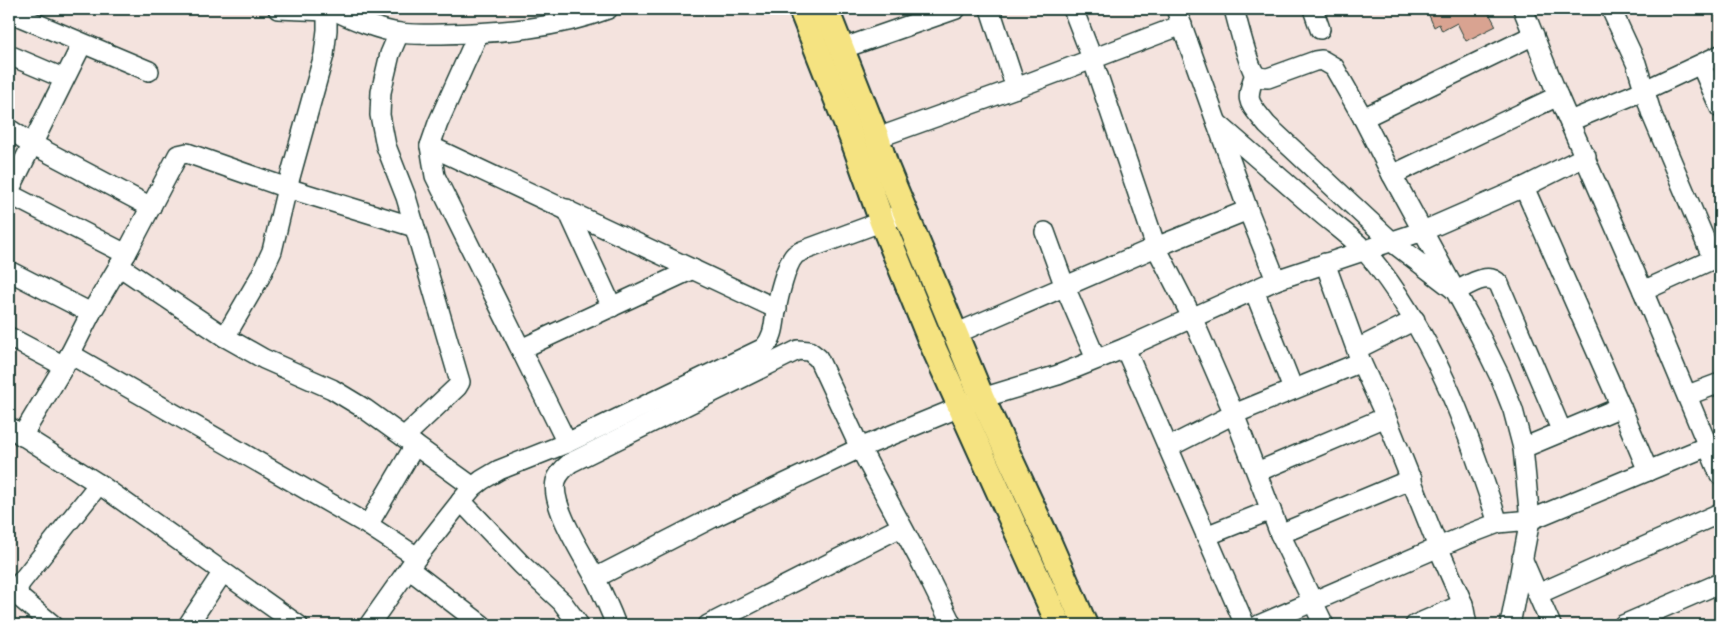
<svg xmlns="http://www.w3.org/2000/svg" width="1729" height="634" font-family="Kalam,sans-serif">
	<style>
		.building { fill: #d9a391; stroke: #1f3d34 }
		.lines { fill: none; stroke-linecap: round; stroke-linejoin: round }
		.minor-casing { stroke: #1f3d34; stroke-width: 22 }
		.major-casing { stroke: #1f3d34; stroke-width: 28 }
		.minor { stroke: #fff; stroke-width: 19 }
		.major { stroke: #f5e381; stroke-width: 24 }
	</style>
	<rect width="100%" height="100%" fill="#f4e3de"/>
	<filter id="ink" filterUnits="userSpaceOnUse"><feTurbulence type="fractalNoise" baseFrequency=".02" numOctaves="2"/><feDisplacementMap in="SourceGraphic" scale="10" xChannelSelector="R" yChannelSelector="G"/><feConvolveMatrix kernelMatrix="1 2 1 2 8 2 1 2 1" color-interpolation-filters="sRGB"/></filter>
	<g filter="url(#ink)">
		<path class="building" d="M1436,9H1487L1496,26L1466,41L1457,23L1442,31L1439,24L1434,27L1428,13Z"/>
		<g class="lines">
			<defs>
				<g id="minor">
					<path d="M278,9L327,11"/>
					<path d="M332,9C348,18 382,31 400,33C413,35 428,34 442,34C497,33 556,29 608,9"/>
					<path d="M990,9L1016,88"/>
					<path d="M1073,9L1092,58L1156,247L1192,317L1234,414L1280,534L1324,625"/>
					<path d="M1176,9L1248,210L1276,280"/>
					<path d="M1234,9C1238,24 1247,61 1254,73C1258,78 1263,78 1268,78L1315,61L1322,60L1334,67L1363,118L1392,175L1480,336L1500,377L1513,410L1523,448L1530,520L1510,625"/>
					<path d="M1313,9L1320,29"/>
					<path d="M1523,9L1558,96L1643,291L1720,475"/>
					<path d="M1611,9L1636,63L1652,115L1713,259"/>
					<path d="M9,12L149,71"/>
					<path d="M399,33L390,54L381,92L380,115L386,146L406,197L460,382L457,387L404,437"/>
					<path d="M478,34L438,123L430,146L435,176L567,443"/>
					<path d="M841,49L956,9"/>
					<path d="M9,55L63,78"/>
					<path d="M1701,65L1720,108"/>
					<path d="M1255,74C1244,103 1249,102 1267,125L1392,242L1456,291C1469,285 1488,271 1499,284L1562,432"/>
					<path d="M1363,118L1534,35"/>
					<path d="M1570,121L1645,90L1720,55"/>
					<path d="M1217,123C1250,152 1284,181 1317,210C1333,224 1352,237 1366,252C1432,330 1467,427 1498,523"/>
					<path d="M9,129L32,144L151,207"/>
					<path d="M877,138L1016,88L1182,25"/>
					<path d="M430,146L777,309"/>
					<path d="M1392,175L1558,96"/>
					<path d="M1524,187L1621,407L1648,471"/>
					<path d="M9,191L82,44"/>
					<path d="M9,194L126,254"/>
					<path d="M567,209L612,307"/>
					<path d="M1045,232L1065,287L1096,359"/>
					<path d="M1325,263L1361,362L1386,417L1438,547L1463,604L1467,625"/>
					<path d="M119,266L225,337L264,359L332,389L365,409L473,487"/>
					<path d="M9,271L91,313"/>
					<path d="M1254,290L1293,389"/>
					<path d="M1643,291L1720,256"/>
					<path d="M955,334L1156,247L1248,210"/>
					<path d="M9,337L64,366"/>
					<path d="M225,337L260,277L272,251L287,188L324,55L327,30V9"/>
					<path d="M1125,348L1245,625"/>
					<path d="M521,349L693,269"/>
					<path d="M1357,349L1415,320"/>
					<path d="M70,354L368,525L417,557"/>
					<path d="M1688,395L1720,383"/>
					<path d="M9,427L99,484L298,625"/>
					<path d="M22,436L64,366L91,313L126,254L178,155L187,153L287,188L414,227"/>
					<path d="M1169,447L1234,414L1361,362"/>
					<path d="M1523,448L1621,407"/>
					<path d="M1257,472L1386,417"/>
					<path d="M461,501L522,565L562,602L579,625"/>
					<path d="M368,525L415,445"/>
					<path d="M1280,534L1412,479"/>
					<path d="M1206,536L1271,510"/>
					<path d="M1522,558L1551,625"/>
					<path d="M409,569L482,625"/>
					<path d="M595,578L712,518L860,448L982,398L1058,375L1125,348L1276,280L1423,231L1524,187L1586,156"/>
					<path d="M1538,594L1720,513"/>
					<path d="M53,625L19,597L18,587L21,582L99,484"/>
					<path d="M188,625L223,572"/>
					<path d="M369,625L417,557L461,501L473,487L482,480L499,470L567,443L764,348C774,337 774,325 776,311C778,298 786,264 795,255C797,253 800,252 802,251L905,213"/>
					<path d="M616,625C610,609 602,592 594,576C583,555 550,505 556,481C558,474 564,468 570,463L798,350L809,351L818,358L860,448L922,564L952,625"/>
					<path d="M708,625L901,527"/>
					<path d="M1259,625L1469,534L1498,523L1530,520L1708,446"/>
					<path d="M1415,625L1463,604"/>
					<path d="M1623,625L1720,583"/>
				</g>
				<g id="major">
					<path d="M801,9L855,146L882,222L931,342L1059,625"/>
					<path d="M826,9L877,138L886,166L982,398L1048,540L1085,625"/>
				</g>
			</defs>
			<use href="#minor" class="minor-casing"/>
			<use href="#major" class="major-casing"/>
			<use href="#minor" class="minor"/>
			<use href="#major" class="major"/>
		</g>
	</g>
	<rect width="1729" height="634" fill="none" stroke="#fff" stroke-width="30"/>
	<rect x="15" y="15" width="1699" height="604" fill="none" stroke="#1f3d34" stroke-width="2" filter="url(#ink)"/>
</svg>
